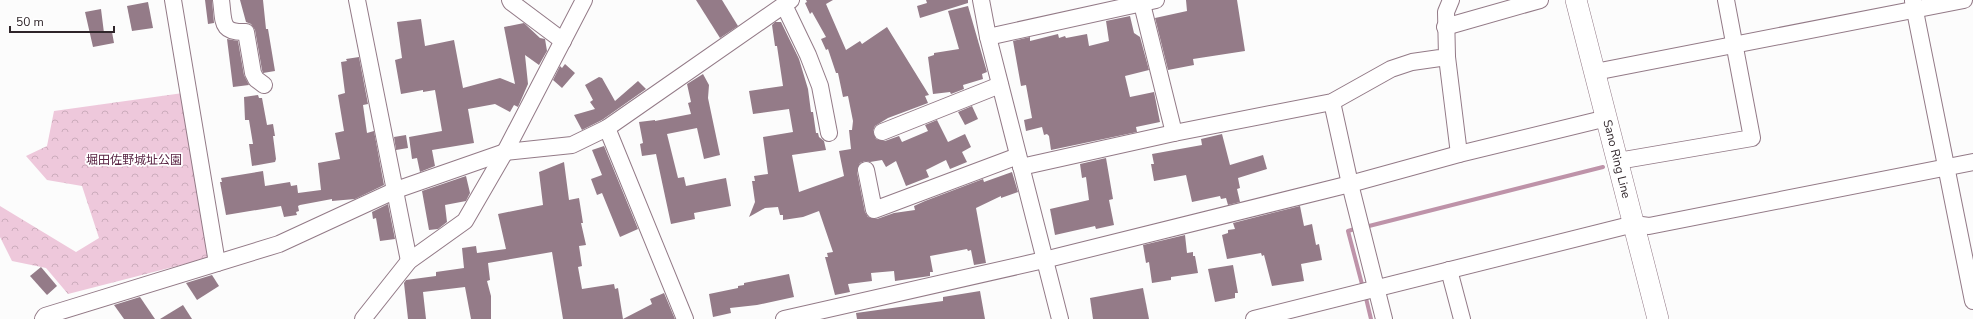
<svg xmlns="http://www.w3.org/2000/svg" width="1973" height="319" font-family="'Nunito Sans','Noto Sans JP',sans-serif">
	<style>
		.park { fill: url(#park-crowns) }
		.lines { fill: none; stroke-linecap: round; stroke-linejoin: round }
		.stream { stroke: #be93a9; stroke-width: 4 }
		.building { fill: #947b88 }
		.minor-casing { stroke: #937a87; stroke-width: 18 }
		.major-casing { stroke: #937a87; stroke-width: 22 }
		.minor { stroke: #fff; stroke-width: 16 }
		.major { stroke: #fff; stroke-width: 21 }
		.labels { text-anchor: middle; stroke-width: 3.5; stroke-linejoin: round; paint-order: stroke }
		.street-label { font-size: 12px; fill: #2f252a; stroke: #fff }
		.park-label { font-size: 12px; fill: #5a2444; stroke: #fff }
	</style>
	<defs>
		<pattern id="park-crowns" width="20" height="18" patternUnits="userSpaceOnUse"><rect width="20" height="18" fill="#eec8db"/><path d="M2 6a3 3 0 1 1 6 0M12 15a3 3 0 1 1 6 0" fill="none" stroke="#ccacbc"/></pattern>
	</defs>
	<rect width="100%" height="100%" fill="#fcfcfc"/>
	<path class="park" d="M183,93L208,258L68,294L46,268L12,261L0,237V206L76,252L99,238L82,186L47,180L26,156L47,146L54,111Z"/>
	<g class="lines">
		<g class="stream">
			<path d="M1365,227L1603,167"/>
			<path d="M1358,228L1348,231L1363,288"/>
			<path d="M1365,294L1371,319"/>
		</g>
	</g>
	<g class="building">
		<path d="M205,0H212L214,23L208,24Z"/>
		<path d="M240,0H263L266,29H268L275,71L263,73L262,70L255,30L251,24L246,22Z"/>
		<path d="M696,0H722L738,26L720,38Z"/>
		<path d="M806,0H833L826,4L846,50L860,41L862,44L887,27L929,95L925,96L928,103L888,118L875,126L873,131L876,139L885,141L899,136L902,142L928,131L925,125L937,120L948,142L965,134L971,147L962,152L967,162L950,169L946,160L926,170L929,177L906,186L896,161L886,167L882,160L870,162L865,161L860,163L857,172L865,212L868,217L877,219L894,213L915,210L914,206L925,201L983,179L984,182L1012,172L1018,192L1001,198V196L976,208L986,263L974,265L971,250L968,251L967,249L930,256L933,272H930V276L895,281L894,271L871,273L872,281L848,284L850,292L835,295L825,257H828L827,253L833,252L819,211L803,217L783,220V215H780L778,207L765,208L749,217L755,202L752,181H755L754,176L768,174L763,137L793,132L789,109L753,114L749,91L783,86L777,46H775L772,25L775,22H781L799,59L808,89L811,112H813L816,133H818L819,137L824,141L826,150L792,155L799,192L844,176L839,151L851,149L849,130H852L853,121L848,96L843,97L838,73H836L828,49L826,50L821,39L826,37L812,12L810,14L805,3L807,2Z"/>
		<path d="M926,0H968V3L920,18L917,6L927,3Z"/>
		<path d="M1186,0H1237L1245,51L1193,59L1194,65L1168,70L1155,18L1187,11Z"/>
		<path d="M148,2L153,28L132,31L127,6Z"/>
		<path d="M968,6L987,72L982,74L983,79L963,85L964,89L951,94L950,92L933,94L928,57L934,55V53L959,49L948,11Z"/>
		<path d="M101,9L104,33L112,32L114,43L93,47L85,12Z"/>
		<path d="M1130,16L1134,33L1140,37L1149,70L1125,76L1130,97L1154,92L1160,122L1136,127L1137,132L1051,150L1049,136L1047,134L1044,135L1042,127L1026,131L1024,120L1032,118L1026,85L1021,86L1013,41L1030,37V41L1058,34L1059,38L1065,36L1066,38L1087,34L1089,46L1109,41L1106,21Z"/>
		<path d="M421,19L425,46L454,40L463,88L500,78L515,84L504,27L524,23L540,38L545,39L547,51L539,65L525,55L528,84L518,107L514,105L510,112L495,104L468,109L474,143L432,150L435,166L420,172L417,158L412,159L409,137L442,131L435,90L423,92V90L401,94L395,60L402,58L397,22Z"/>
		<path d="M227,39L238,41L244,75L249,85L233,87Z"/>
		<path d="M359,57L368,104L363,105L367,133L374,131L384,185L355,199L332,201V199L300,205L298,206L299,211L296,212L297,215L284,217L281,206L226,215L220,182H222L221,178L263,171L265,186L290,182L291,186L297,185L298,193L321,190L318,163L340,159L335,133L344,131L338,95L345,93L341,62L347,61L346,59Z"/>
		<path d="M565,64L575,73L562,88L553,80L560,66L562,68Z"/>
		<path d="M703,74L709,85L708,98L720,155L704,159L697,128L667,134L678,178L684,177L686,186L726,178L731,206L694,213L695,219L671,224L656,154L642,156L640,144L643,143L639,122L655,120V121L691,114L688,103L691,102L687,84Z"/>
		<path d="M599,77L602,78L615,101L638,81L646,89L602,120L582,130L574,115L595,109L590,102L593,100L585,85Z"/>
		<path d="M258,95L259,98H262L267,125L273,124L275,136H273L276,159L275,162L252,166L249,144H253L249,120H245L244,97Z"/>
		<path d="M972,106L978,119L965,125L958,112Z"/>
		<path d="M1222,134L1230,165L1263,155L1267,169L1238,178L1240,188L1237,189L1240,202L1228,205L1226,198L1221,199L1220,196L1192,202L1186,175L1154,181L1151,164H1154L1152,154L1202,145L1201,139Z"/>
		<path d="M406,135L408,148L396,150L394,137Z"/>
		<path d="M604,146L638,229L620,237L602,193L597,195L591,179L602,175L592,150Z"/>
		<path d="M1106,158L1113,199L1109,200L1114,225L1096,229L1095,226L1055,235L1050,209L1089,200L1086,177L1082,178L1080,164Z"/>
		<path d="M564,162L569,200L579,198L583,223H581L586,245L579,246L582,266L578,267L582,289L614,284L615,289L618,288L623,319H563L552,252L488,263L490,280L487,281L491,296V319H471L465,287L423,292L426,319H408L404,283L406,280L436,276V272L464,268L462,248L476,246L477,253L506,249L498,214L543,205L539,172Z"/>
		<path d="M466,176L470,193L466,201L445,205L447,222L438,229L429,230L422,191Z"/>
		<path d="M388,204L395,239L380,241L376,218L373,219L372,212Z"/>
		<path d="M1300,206L1304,226L1312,224L1316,245L1319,244L1322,260L1301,264L1304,281L1272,286L1264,255L1262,256L1261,253L1227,259L1222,235L1228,233V230L1235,229L1233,223Z"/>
		<path d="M1185,235L1187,253L1193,252V256H1195L1198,273L1171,277V280L1152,283L1149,262L1146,263L1143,245Z"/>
		<path d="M1233,265L1238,293H1235V298L1215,302L1208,269Z"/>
		<path d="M41,267L57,286L47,295L30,276Z"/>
		<path d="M789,274L794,297L757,305L730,308L731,313L713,317L709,294L738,288V286L744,285V283Z"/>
		<path d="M212,275L219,286L197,300L186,283Z"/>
		<path d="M1143,288L1149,319H1093L1090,298Z"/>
		<path d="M980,291L985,319H857L856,313L943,301V297Z"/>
		<path d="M664,293L675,319H623L652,304L650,299Z"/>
		<path d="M140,297L155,319H124L114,305Z"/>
		<path d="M183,305L192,319H160Z"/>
	</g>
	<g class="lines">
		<defs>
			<g id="minor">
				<path d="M173,0L217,263"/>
				<path d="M221,0C224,22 220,33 246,32L253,73L256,79L264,85"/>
				<path d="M357,0L409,261"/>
				<path d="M510,0L511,2L563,41"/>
				<path d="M981,0L988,37L1156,0"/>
				<path d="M1913,1L1973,301"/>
				<path d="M1142,4L1174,133"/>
				<path d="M784,5L808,55L820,86L829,133"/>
				<path d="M1445,27L1540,0"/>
				<path d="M988,37L1060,319"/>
				<path d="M1447,57L1459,154"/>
				<path d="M1595,72L1964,0"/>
				<path d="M1332,102L1350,184L1384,319"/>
				<path d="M607,128L685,319"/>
				<path d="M882,132L1000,85"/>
				<path d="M1618,161L1752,138L1726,0"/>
				<path d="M1021,167L1174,133L1332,102L1391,69L1412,62L1447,57L1446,12L1451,0"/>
				<path d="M866,170L874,210L1018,156"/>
				<path d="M1449,270L1462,319"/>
				<path d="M43,319L45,316L279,244L396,190L505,152L572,145L607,128L791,0"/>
				<path d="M363,319L409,261L465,221L505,152L584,0"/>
				<path d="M784,319L1044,260L1350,184L1459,154L1607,118"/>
				<path d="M1254,319L1634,224L1649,226L1973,162"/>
			</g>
			<path id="major" d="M1576,0L1658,319"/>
		</defs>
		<use href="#minor" class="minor-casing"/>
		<use href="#major" class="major-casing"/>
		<use href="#minor" class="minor"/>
		<use href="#major" class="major"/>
	</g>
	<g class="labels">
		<g class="street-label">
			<text transform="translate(1617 159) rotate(76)" y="4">Sano Ring Line</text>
		</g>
		<g class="park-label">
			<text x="134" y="164">堀田佐野城址公園</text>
		</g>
	</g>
	<path d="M10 26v6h104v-6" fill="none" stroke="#2f252a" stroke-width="2"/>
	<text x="16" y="26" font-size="12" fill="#2f252a" stroke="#ffffff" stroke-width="3" paint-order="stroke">50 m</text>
</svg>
